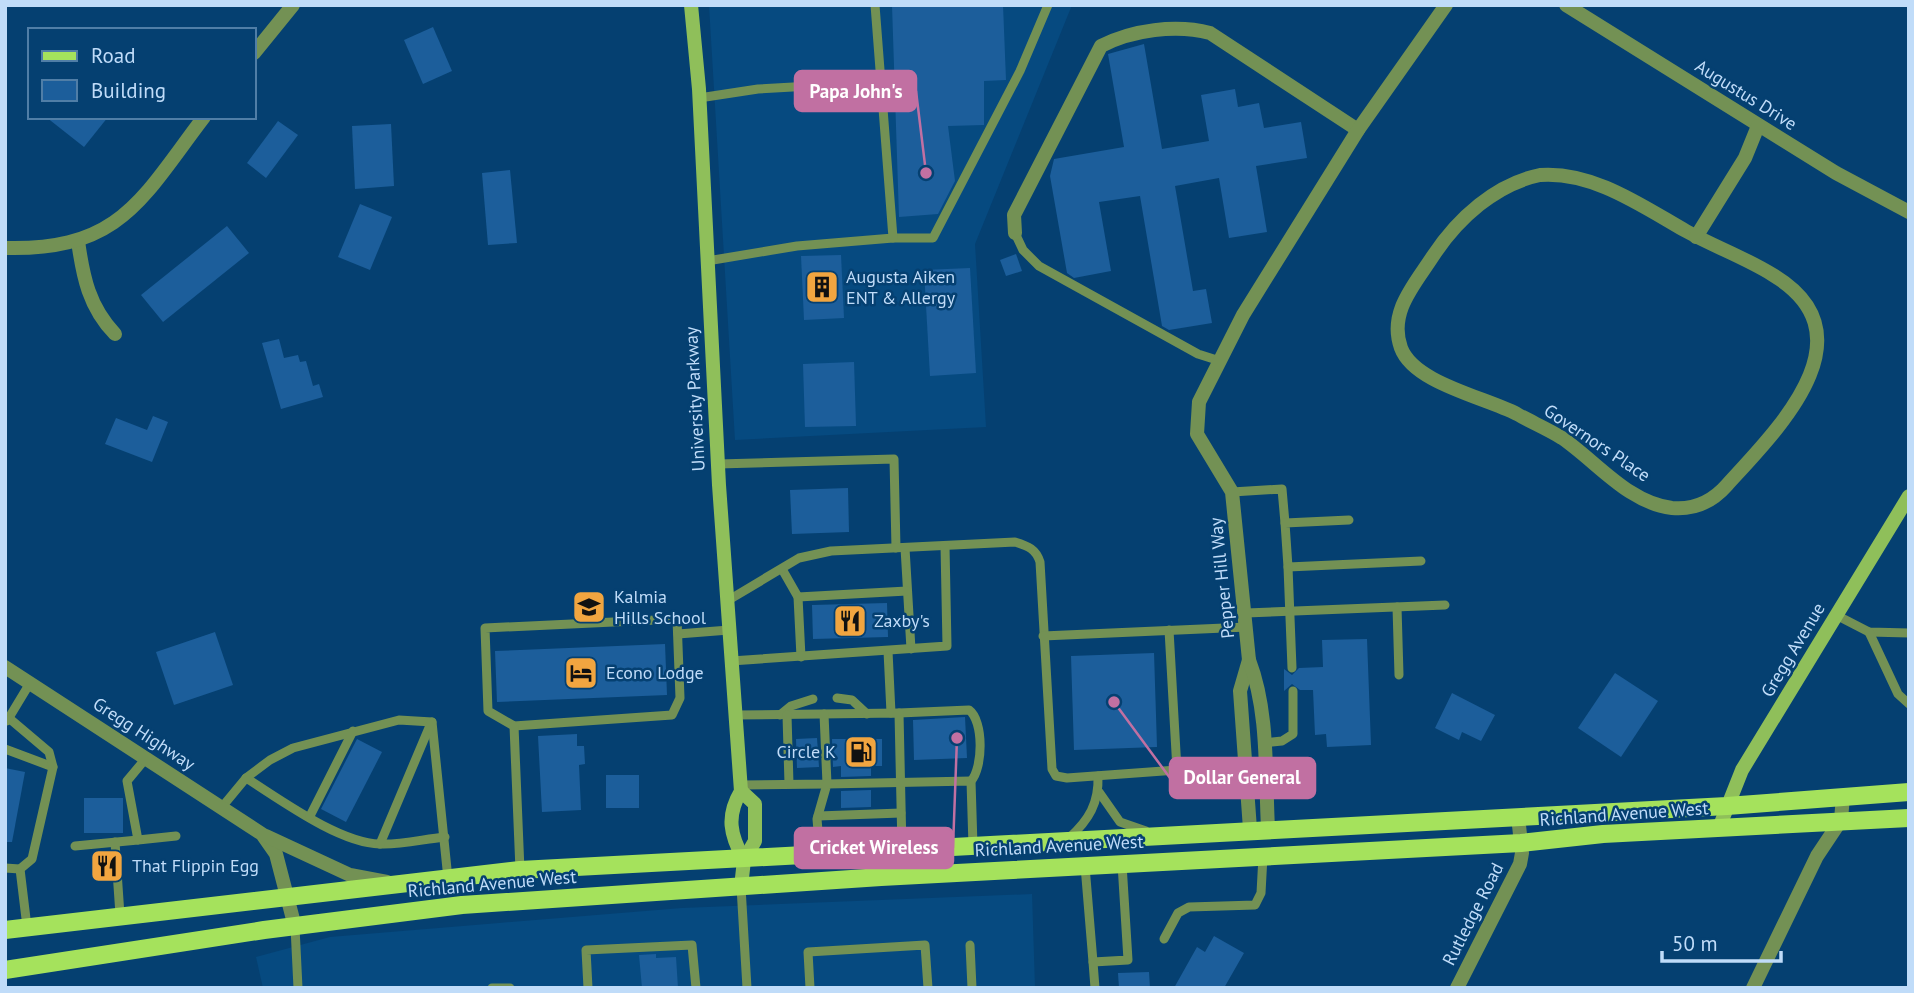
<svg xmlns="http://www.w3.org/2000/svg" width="1914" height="993" font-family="'PT Sans',sans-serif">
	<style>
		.built { fill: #064a80 }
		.building { fill: #1c5e9b }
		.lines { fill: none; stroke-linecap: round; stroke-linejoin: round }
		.lane { stroke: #739154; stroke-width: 9 }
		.street { stroke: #739154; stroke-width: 14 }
		.secondary { stroke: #8fbf5a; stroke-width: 14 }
		.primary { stroke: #a5e25c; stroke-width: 18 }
		.labels { text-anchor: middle; stroke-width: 5; stroke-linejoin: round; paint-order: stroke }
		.street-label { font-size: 18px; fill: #c0dcf9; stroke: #054071 }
		.poi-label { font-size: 18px; fill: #c0dcf9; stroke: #054071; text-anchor: start }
		.leader { fill: none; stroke: #c170a2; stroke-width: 2.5 }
		.callout-dot { fill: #c170a2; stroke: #054071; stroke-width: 2.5 }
		.callout { fill: #c170a2; stroke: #c170a2; stroke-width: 2.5 }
		.callout-label { font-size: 19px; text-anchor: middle; font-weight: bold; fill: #fff }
	</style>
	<rect width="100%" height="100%" fill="#054071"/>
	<g class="built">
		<path d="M709,5H1072L975,244L986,427L735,440Z"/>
		<path d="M1032,894L1035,988H263L256,957L330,937L499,923L682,908Z"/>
	</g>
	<g class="building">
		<path d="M892,5H1003L1006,80L984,81V125L948,126L955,181L938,214L899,217Z"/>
		<path d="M433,27L452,71L423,84L404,40Z"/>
		<path d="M1144,44L1162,149L1209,141L1201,95L1235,89L1238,107L1259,103L1264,128L1301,122L1307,158L1256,166L1267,232L1229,238L1219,178L1175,186L1193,291L1206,289L1212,323L1169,330L1162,326L1140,196L1099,202L1111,271L1074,278L1067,273L1050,176L1054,159L1124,147L1108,54Z"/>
		<path d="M46,117H108L84,147Z"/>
		<path d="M278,121L298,135L266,178L247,163Z"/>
		<path d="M391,124L394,186L355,189L352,126Z"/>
		<path d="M510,170L517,243L488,245L482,173Z"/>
		<path d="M360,204L392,217L370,270L338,257Z"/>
		<path d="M227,226L249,253L163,322L141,295Z"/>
		<path d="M1016,254L1022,271L1006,276L1000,260Z"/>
		<path d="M841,255L844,318L804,320L801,256Z"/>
		<path d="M970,268L976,373L930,376L924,270Z"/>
		<path d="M279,339L284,358L298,355L300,362L306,361L313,386L319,384L323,397L281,409L262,343Z"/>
		<path d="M854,362L856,426L805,427L803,364Z"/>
		<path d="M153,416L168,422L152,462L105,444L116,418L147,430Z"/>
		<path d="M848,488L849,532L792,534L790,490Z"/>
		<path d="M887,603L888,637L813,639L812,605Z"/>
		<path d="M215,632L233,685L174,705L156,652Z"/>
		<path d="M1367,639L1371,745L1327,747L1326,734L1315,735L1313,690H1300L1292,684L1284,691V669L1292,675L1299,668L1323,667L1322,640Z"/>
		<path d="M665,644L667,695L497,702L495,651Z"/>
		<path d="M1154,653L1157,747L1074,750L1071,656Z"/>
		<path d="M1615,673L1658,701L1621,757L1578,728Z"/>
		<path d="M1452,693L1495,715L1481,741L1462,732L1459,740L1435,728Z"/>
		<path d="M965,717L967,758L914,760L913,720Z"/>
		<path d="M577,734V746H584L585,764L579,765L581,810L542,812L538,736Z"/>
		<path d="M357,739L382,752L346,822L321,809Z"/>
		<path d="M796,739L817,738L819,767L797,768Z"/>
		<path d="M832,739H882V766H871V776L841,777V766L833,767Z"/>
		<path d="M5,768L25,772L12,842H5Z"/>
		<rect x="606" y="775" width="33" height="33"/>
		<path d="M871,790V807L841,808V791Z"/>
		<rect x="84" y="798" width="39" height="35"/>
		<path d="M1214,936L1244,953L1224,988H1174L1197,947L1205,952Z"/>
		<path d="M656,954V958L676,957L678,988H642L639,955Z"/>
		<path d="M1149,972L1150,988H1119L1118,973Z"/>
	</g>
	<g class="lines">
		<g class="lane">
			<path d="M699,98L758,89L881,82"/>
			<path d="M1015,233L1023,250L1039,266L1198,354L1220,361"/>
			<path d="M893,238H933L1020,71L1048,5"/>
			<path d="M707,261L797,246L893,238L875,5"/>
			<path d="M718,464L894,459L896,548"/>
			<path d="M1232,492L1282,489L1285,523"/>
			<path d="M1349,520L1285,523L1288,567L1421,561"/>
			<path d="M905,548L911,649"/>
			<path d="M1288,567L1292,668"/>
			<path d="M782,569L798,597L801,657"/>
			<path d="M798,597L907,591"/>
			<path d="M727,601L799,558L831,551L1015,542C1028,546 1036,549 1040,562L1052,769L1056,776L1067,778L1177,770L1169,630"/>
			<path d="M1397,607L1399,675"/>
			<path d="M1246,613L1445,605"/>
			<path d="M1836,615L1869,632L1909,633"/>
			<path d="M677,619L680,698L672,715L514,726L488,711L485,628Z"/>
			<path d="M1869,632L1898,694L1909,704"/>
			<path d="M678,634L729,630"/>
			<path d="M1043,636L1247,627"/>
			<path d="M888,651L891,713"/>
			<path d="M731,661L947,646L945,546"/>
			<path d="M837,698L852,700L867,714"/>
			<path d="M899,713L969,710C984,721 983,768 971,781"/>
			<path d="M735,715L899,713L902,849"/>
			<path d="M780,715L791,706L813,699"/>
			<path d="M787,715L789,784"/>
			<path d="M7,721L30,683"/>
			<path d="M432,722L448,879"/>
			<path d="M514,726L520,870"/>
			<path d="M1263,743L1282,741L1293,734V691"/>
			<path d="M5,749L53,767"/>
			<path d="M246,778C281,800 339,843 380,844C401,845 424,839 445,837"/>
			<path d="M741,785L827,784L824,714"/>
			<path d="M1099,792L1120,822L1146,831"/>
			<path d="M222,807L246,778L270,760L293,748L399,720L432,722"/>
			<path d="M310,816L353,731"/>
			<path d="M818,816L901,813"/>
			<path d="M1069,838C1089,820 1099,803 1098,776"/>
			<path d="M138,840L176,836"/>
			<path d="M115,842L120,915"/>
			<path d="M380,844L431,723"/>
			<path d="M75,846L138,840L127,781L147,757"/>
			<path d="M820,854L817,819L827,784L971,781L973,846"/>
			<path d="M1085,866L1093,962L1128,960L1122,864"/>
			<path d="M5,868L20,869L32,859L53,767L49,752L10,719"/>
			<path d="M20,869L27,927"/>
			<path d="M741,887L747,988"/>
			<path d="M295,927L298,988"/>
			<path d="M1164,939L1178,913L1189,907L1255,905L1261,893L1263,856"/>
			<path d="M970,945L972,988"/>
			<path d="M1093,962L1095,988"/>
			<path d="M492,988H510"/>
			<path d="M588,988L586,950L692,945L696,988"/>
			<path d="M810,988L808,952L925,945L928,988"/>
		</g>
		<g class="street">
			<path d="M1566,5L1836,173L1909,212"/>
			<path d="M254,53L293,5"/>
			<path d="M1540,175C1593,171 1642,206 1686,231C1715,247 1746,258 1773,275C1874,336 1777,430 1727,485C1713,501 1694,510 1672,508C1628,503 1596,461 1562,438C1548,429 1531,422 1517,414C1484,397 1414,383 1401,348C1388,312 1415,284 1433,256C1458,218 1496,184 1540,175Z"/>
			<path d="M1015,233L1014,215L1101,46C1132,30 1176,24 1210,33L1358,130"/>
			<path d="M1696,237L1745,158L1758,126"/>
			<path d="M78,241C83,277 89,307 115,334"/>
			<path d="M5,248C121,251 142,198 204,117"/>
			<path d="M1249,660L1240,691L1250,829"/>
			<path d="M5,667L262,834L276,854L295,927"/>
			<path d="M1268,828C1265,773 1269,712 1249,660L1232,492L1197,434L1199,402L1243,315L1358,130L1446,5"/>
			<path d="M266,836L350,875L387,882"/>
			<path d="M1457,988L1520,864L1522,853L1518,816"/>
			<path d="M1753,988L1817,856L1841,820L1843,796"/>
		</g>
		<g class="secondary">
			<path d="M691,5L699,89L719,485L741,791C726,816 730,835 744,860"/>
			<path d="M1719,828L1742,770L1909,496"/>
			<path d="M741,887L744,860L755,841V804L741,791"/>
		</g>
		<g class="primary">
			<path d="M5,930L520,870L1727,806L1909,792"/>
			<path d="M5,970L264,930L462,905L881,877L1521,843L1603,834L1909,818"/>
		</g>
	</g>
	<defs>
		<symbol id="building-square" viewBox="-11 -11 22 22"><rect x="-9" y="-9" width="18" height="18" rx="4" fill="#f1a540" stroke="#054071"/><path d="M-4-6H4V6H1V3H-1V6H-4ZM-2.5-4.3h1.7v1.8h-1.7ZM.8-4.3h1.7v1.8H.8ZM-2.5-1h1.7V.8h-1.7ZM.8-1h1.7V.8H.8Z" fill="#111"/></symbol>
		<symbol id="school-square" viewBox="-11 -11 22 22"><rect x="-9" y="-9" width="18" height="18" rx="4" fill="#f1a540" stroke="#054071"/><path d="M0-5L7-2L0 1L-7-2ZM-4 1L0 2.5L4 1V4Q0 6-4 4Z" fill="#111"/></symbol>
		<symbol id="restaurant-square" viewBox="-11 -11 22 22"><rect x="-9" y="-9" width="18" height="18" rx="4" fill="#f1a540" stroke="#054071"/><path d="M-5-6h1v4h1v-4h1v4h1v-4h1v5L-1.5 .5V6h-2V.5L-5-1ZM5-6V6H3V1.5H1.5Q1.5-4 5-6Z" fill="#111"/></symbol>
		<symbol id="hotel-square" viewBox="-11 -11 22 22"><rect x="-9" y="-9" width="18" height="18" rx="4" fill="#f1a540" stroke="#054071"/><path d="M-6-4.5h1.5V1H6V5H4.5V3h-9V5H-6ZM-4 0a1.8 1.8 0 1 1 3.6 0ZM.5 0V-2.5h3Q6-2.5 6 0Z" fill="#111"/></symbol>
		<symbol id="fuel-square" viewBox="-11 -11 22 22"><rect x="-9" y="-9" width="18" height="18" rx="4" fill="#f1a540" stroke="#054071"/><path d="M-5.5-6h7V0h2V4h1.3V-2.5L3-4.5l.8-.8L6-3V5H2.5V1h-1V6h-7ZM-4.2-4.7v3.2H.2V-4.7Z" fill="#111"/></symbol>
	</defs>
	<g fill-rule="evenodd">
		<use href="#building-square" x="803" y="268" width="38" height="38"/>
		<use href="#school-square" x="570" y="588" width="38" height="38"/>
		<use href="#restaurant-square" x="831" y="602" width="38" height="38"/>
		<use href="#hotel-square" x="562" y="654" width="38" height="38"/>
		<use href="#fuel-square" x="842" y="733" width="38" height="38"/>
		<use href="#restaurant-square" x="88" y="847" width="38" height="38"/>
	</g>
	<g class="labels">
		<g class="street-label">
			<text transform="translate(1746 95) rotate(32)" y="6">Augustus Drive</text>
			<text transform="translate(695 399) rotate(-93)" y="6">University Parkway</text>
			<text transform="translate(1597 443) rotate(34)" y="6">Governors Place</text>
			<text transform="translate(1222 578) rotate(-96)" y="6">Pepper Hill Way</text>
			<text transform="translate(1793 650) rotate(-59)" y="6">Gregg Avenue</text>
			<text transform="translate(144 734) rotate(33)" y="6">Gregg Highway</text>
			<text transform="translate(1624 814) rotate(-4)" y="6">Richland Avenue West</text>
			<text transform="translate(1059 846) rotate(-3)" y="6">Richland Avenue West</text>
			<text transform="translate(492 884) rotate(-5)" y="6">Richland Avenue West</text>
			<text transform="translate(1473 914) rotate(-63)" y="6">Rutledge Road</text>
		</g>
		<g class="poi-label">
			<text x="846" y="283">Augusta Aiken<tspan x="846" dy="21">ENT &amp; Allergy</tspan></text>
			<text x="614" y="603">Kalmia<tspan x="614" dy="21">Hills School</tspan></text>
			<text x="874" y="627">Zaxby's</text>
			<text x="606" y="679">Econo Lodge</text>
			<text x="836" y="758" text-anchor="end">Circle K</text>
			<text x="132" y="872">That Flippin Egg</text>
		</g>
	</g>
	<path class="leader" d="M926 173L916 91M1114 702L1170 778M957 738L953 848"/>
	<g class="callout-dot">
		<circle cx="926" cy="173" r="7"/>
		<circle cx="1114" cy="702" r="7"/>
		<circle cx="957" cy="738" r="7"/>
	</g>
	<g class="callout">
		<rect x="795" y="71" width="121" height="40" rx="7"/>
		<rect x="1170" y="758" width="145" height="40" rx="7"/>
		<rect x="795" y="828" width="158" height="40" rx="7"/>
	</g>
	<g class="callout-label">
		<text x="856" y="98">Papa John's</text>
		<text x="1242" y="784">Dollar General</text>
		<text x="874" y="854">Cricket Wireless</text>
	</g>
	<rect width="1914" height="993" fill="none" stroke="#c0dcf9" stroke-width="14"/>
	<rect x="28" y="28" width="228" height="91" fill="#054071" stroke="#507ea7" stroke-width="2"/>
	<rect x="42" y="51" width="35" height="10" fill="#a5e25c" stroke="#507ea7" stroke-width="2"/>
	<text x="91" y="63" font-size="21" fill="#c0dcf9">Road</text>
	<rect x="42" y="80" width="35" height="21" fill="#1c5e9b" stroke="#507ea7" stroke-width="2"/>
	<text x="91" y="98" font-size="21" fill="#c0dcf9">Building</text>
	<path d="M1662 951v10h119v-10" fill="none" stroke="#c0dcf9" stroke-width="3.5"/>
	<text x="1672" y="951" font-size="21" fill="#c0dcf9" stroke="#054071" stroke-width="5" paint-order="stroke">50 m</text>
</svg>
